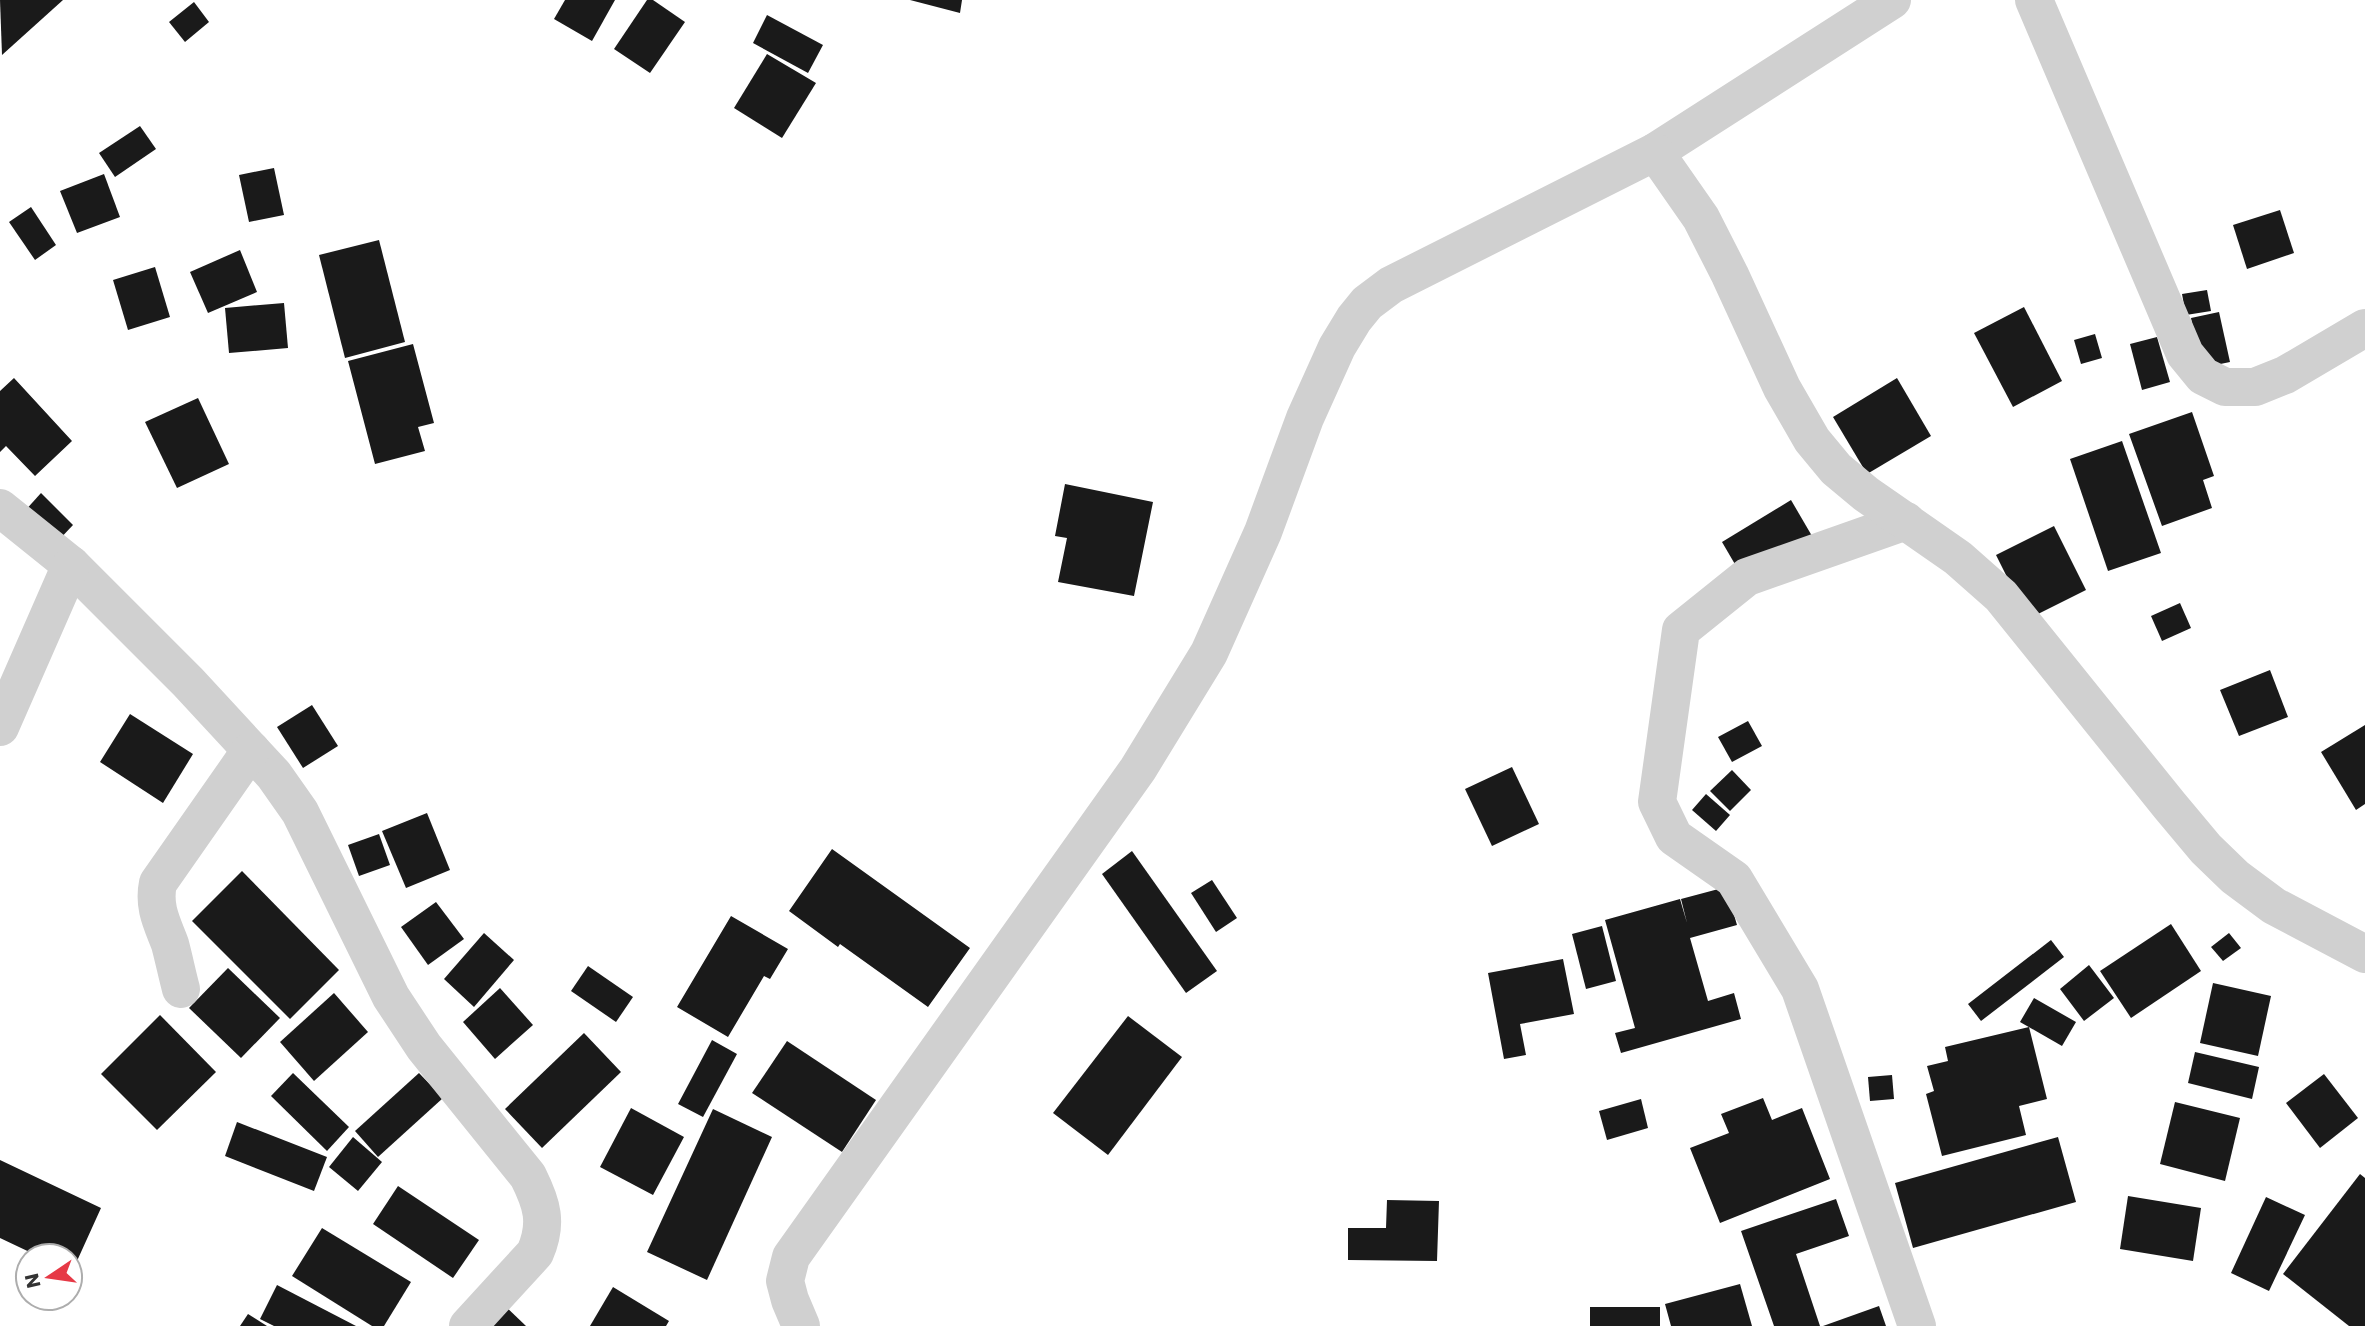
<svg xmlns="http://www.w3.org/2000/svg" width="2365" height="1326" font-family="Poppins,sans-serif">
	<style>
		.building { fill: #1a1a1a }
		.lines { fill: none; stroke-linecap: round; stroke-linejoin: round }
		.minor { stroke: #d0d0d0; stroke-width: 38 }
	</style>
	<rect width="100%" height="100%" fill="#fff"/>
	<g class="building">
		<path d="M0,0H63L2,55Z"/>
		<path d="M565,0H615L592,41L554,19Z"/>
		<path d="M647,0H653L685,22L650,73L614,49Z"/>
		<path d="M910,0H962L960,13Z"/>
		<path d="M194,2L209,22L185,42L169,22Z"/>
		<path d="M767,15L823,45L808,73L753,43Z"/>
		<path d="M767,54L816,83L782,138L734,108Z"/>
		<path d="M140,126L156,149L115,177L99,153Z"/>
		<path d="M274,168L284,215L249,222L239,175Z"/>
		<path d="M104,174L120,217L77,233L60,191Z"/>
		<path d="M31,207L56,245L35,260L9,222Z"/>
		<path d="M2280,210L2294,253L2247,269L2233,225Z"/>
		<path d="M379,240L405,342L345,358L319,255Z"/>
		<path d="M240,250L257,292L208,313L190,272Z"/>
		<path d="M155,267L170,317L128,330L113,280Z"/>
		<path d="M2207,290L2211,311L2186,315L2182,294Z"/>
		<path d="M284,303L288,348L229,353L225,308Z"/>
		<path d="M2024,307L2062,381L2013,407L1974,333Z"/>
		<path d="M2219,312L2230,362L2201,368L2191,318Z"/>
		<path d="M2095,334L2102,358L2081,364L2074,340Z"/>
		<path d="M2157,337L2170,382L2142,390L2130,344Z"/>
		<path d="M413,344L434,423L418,427L425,451L375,464L348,361Z"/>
		<path d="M14,378L72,441L35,476L6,446L0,452V391Z"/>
		<path d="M1897,378L1931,436L1867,474L1833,417Z"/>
		<path d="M198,398L229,464L177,488L145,422Z"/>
		<path d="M2192,412L2214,476L2203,480L2212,508L2162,526L2129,434Z"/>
		<path d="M2122,441L2161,553L2108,571L2070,459Z"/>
		<path d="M1065,484L1153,502L1134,596L1058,582L1067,538L1055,536Z"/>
		<path d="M41,493L73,525L55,544L23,513Z"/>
		<path d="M1791,500L1812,536L1743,578L1722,542Z"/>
		<path d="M2054,526L2086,590L2028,619L1996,555Z"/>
		<path d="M2180,603L2191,628L2162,641L2151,616Z"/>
		<path d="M2270,670L2288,717L2239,736L2220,690Z"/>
		<path d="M312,705L338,746L303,768L277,727Z"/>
		<path d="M130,714L193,754L163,803L100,762Z"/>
		<path d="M1748,721L1762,746L1732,762L1718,737Z"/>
		<path d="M2365,725V804L2356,810L2321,752Z"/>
		<path d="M1512,767L1539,824L1492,846L1465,789Z"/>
		<path d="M1732,770L1751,790L1730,811L1710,791Z"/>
		<path d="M1706,794L1730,815L1716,831L1692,810Z"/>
		<path d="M427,813L450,870L406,888L382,831Z"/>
		<path d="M379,834L390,865L359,876L348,845Z"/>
		<path d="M832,849L970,948L928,1007L840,944L838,947L789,911Z"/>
		<path d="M1132,851L1217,971L1186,993L1102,874Z"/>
		<path d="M242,871L339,970L290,1019L192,921Z"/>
		<path d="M1212,880L1237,918L1216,932L1191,893Z"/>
		<path d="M1726,887L1737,925L1690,938L1708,1001L1734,993L1741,1019L1621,1053L1615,1033L1635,1028L1605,920L1680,899L1687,923L1681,899Z"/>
		<path d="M436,902L464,939L428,965L401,927Z"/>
		<path d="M731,916L788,949L770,979L764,976L728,1037L677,1007Z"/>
		<path d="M2171,924L2201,971L2131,1018L2100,971Z"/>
		<path d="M1602,926L1616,981L1586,989L1572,934Z"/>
		<path d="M484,933L514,960L474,1007L444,979Z"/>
		<path d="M2229,933L2241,948L2223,961L2211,947Z"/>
		<path d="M2051,940L2064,957L1981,1021L1968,1004Z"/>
		<path d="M1563,959L1574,1014L1520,1024L1526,1055L1504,1059L1488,973Z"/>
		<path d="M2089,965L2114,998L2084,1021L2060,989Z"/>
		<path d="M588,966L633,997L616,1022L571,991Z"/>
		<path d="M228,968L280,1018L241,1058L189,1008Z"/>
		<path d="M2213,983L2271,996L2258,1056L2200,1043Z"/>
		<path d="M500,988L533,1025L495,1059L463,1022Z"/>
		<path d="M334,993L368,1032L314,1081L280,1042Z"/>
		<path d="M2034,998L2076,1022L2062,1046L2020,1022Z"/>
		<path d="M160,1015L216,1072L157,1130L101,1074Z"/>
		<path d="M1128,1016L1182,1057L1108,1155L1053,1113Z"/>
		<path d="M2029,1027L2047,1099L2019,1106L2026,1135L1942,1156L1926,1094L1934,1091L1927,1066L1948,1061L1945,1047Z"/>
		<path d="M584,1033L621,1072L542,1148L505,1109Z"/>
		<path d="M712,1040L737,1054L703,1117L678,1104Z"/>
		<path d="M787,1041L876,1100L842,1152L752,1093Z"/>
		<path d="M2195,1052L2259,1067L2252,1099L2188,1083Z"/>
		<path d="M293,1073L349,1127L327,1151L271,1096Z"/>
		<path d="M419,1073L443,1098L378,1157L355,1131Z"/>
		<path d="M2324,1074L2358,1118L2320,1148L2286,1103Z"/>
		<path d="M1892,1075L1894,1099L1870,1101L1868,1077Z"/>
		<path d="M1763,1098L1772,1120L1802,1108L1830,1179L1720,1223L1690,1148L1729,1133L1721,1114Z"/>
		<path d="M1641,1099L1648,1128L1607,1140L1599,1111Z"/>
		<path d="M2175,1102L2240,1118L2225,1181L2160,1164Z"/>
		<path d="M631,1108L684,1137L653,1195L600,1167Z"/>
		<path d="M713,1109L772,1137L707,1280L647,1252Z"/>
		<path d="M237,1122L327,1157L314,1191L225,1156Z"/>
		<path d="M353,1137L382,1162L358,1191L329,1167Z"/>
		<path d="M2058,1137L2076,1202L1913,1248L1895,1183Z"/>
		<path d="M0,1160L101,1208L72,1272L70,1271V1256H38L0,1238Z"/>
		<path d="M2360,1174L2365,1178V1326H2349L2283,1274Z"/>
		<path d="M398,1186L479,1240L453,1278L373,1224Z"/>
		<path d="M2128,1196L2201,1208L2193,1261L2120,1249Z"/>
		<path d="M2266,1197L2305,1215L2269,1291L2231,1273Z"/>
		<path d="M1836,1199L1849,1236L1796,1254L1820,1326H1774L1741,1231Z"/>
		<path d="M1387,1200L1439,1201L1437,1261L1348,1260V1228H1386Z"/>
		<path d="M322,1228L411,1282L384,1326H372L292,1276Z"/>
		<path d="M1740,1284L1752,1326H1671L1665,1304Z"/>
		<path d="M277,1285L356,1326H274L260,1319Z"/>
		<path d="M613,1287L669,1321L666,1326H590Z"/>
		<path d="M505,1306L526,1326H486Z"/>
		<path d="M1879,1306L1886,1326H1823Z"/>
		<rect x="1590" y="1307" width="70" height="19"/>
		<path d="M248,1314L267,1326H240Z"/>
	</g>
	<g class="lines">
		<g class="minor">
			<path d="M2034,0L2185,354L2203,376L2225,387H2255L2285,375L2365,328"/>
			<path d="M1655,152L1892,0"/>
			<path d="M0,508L71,565L188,682L274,775L300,812L391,997L424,1047L528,1176C542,1204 548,1223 535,1253L468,1326"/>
			<path d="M1906,521L1747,577L1681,630L1657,802L1674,837L1734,879L1800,989L1917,1326"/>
			<path d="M0,727L71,565"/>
			<path d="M181,989C177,974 174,959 170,944C162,923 153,907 158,883L251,750"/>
			<path d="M801,1326L790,1300L785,1281L791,1257L1138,769L1209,653L1263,532L1305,418L1337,347L1354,319L1367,303L1391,285L1655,152L1701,218L1730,275L1782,388L1812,440L1836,469L1866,494L1958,558L2001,596L2170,806L2206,849L2235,877L2274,906L2365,954"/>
		</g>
	</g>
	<g transform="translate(49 1277) rotate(257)"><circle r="33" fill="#ffffff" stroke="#adadad" stroke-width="2"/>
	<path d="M0-5L12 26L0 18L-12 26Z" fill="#e63946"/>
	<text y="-10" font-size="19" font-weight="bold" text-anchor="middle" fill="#333333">N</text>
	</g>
</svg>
